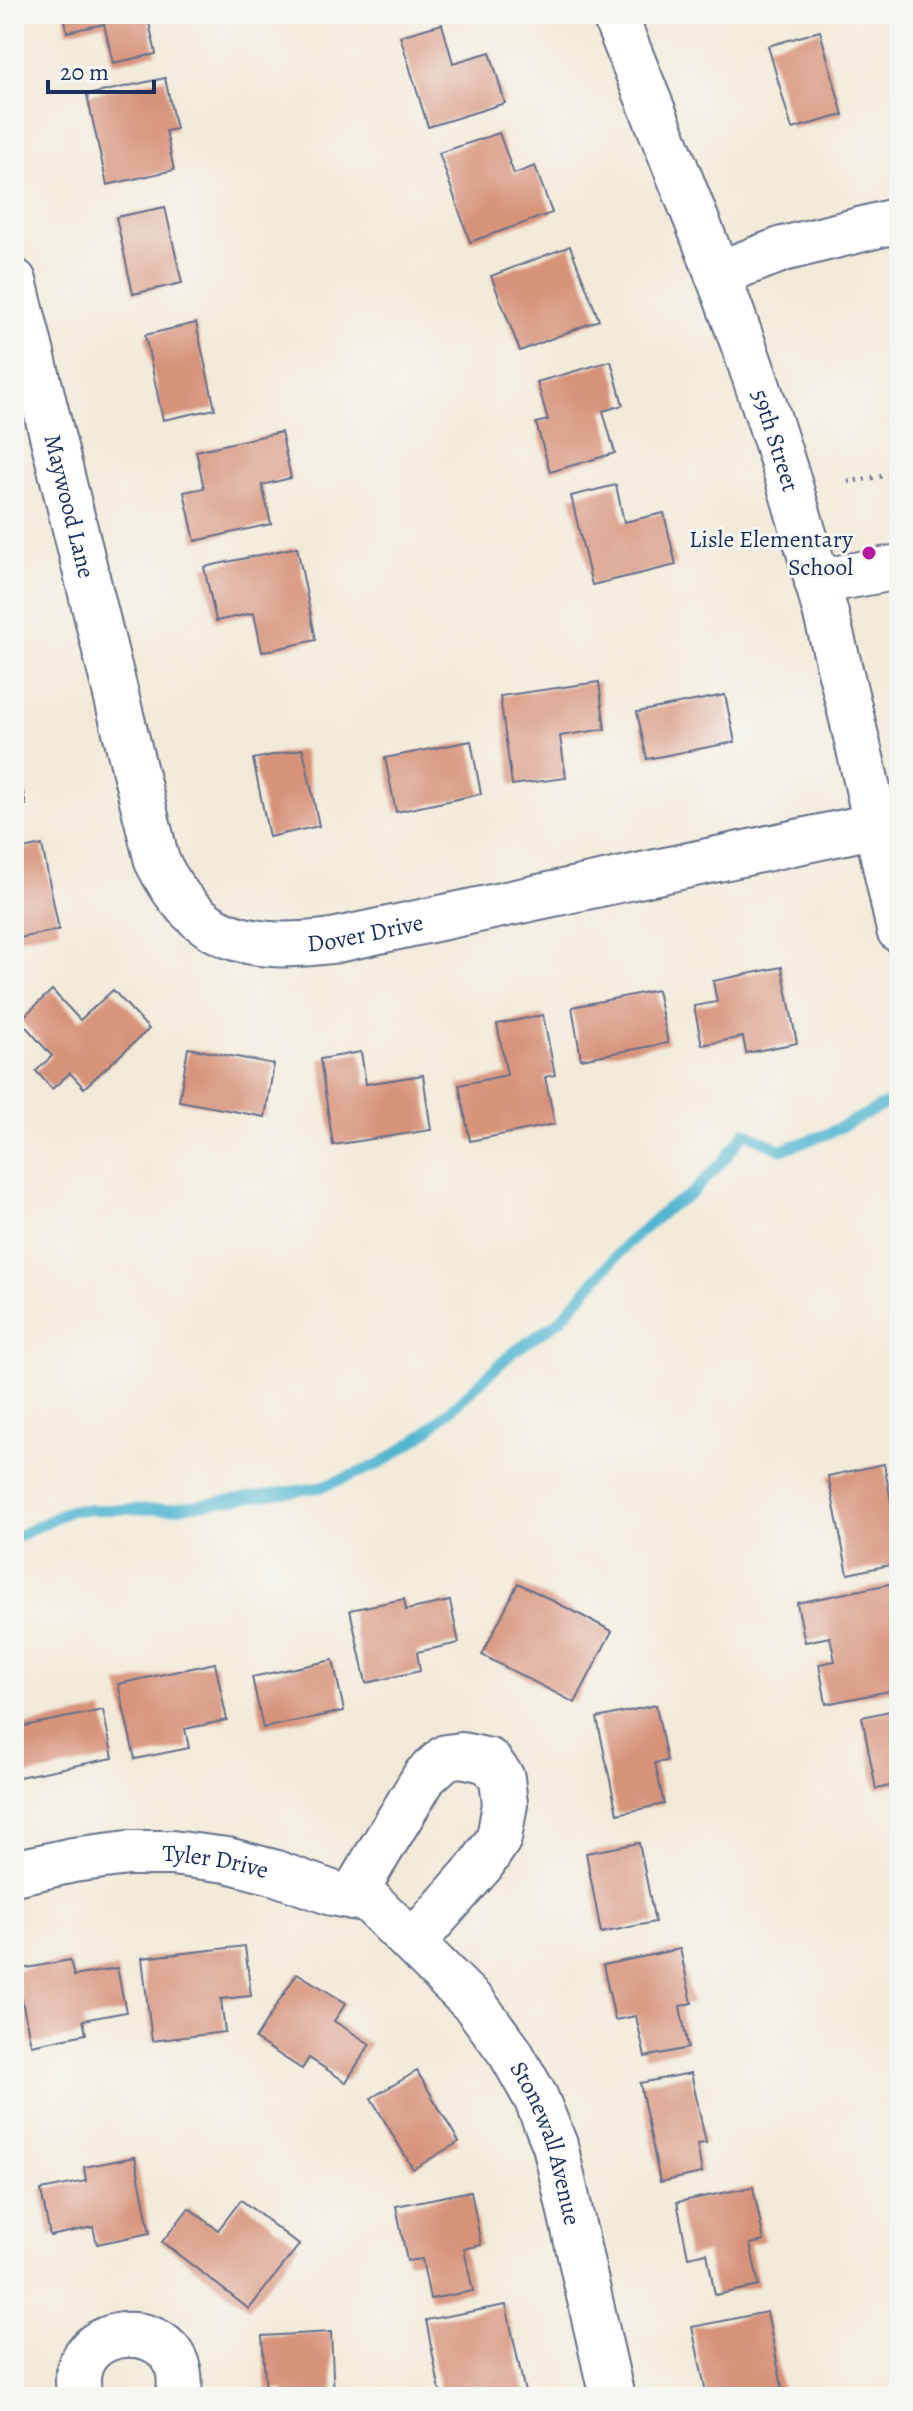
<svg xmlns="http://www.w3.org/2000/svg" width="913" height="2411" font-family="Alegreya,serif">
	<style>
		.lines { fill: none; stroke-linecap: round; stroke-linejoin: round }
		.stream { stroke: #51b6d0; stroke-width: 11 }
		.building { fill: #d7937a }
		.minor-casing { stroke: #667089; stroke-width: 48 }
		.path { stroke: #667089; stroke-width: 5; stroke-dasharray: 2 6; stroke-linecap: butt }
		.minor { stroke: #fff; stroke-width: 44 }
		.poi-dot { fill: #b5179e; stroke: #f6f6f2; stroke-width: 3 }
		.labels { text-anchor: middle; stroke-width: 6; stroke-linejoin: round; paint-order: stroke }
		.street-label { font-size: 24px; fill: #1b2f5e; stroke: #f6f6f2 }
		.poi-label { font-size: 24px; fill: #1b2f5e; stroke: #f6f6f2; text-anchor: end }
	</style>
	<rect width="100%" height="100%" fill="#f6f6f2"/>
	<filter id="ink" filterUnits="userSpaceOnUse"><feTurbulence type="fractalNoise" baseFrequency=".0125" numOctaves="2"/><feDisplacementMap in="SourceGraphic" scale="16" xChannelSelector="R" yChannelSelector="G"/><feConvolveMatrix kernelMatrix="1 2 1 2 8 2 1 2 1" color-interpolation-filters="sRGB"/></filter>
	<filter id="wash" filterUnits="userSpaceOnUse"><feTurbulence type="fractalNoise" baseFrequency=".006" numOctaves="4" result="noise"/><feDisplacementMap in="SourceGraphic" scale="32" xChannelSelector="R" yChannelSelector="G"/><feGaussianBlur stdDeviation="1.8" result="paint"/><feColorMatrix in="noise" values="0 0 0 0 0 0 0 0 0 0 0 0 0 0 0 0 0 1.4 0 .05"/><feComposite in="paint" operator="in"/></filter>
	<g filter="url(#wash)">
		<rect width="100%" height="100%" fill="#f2ead8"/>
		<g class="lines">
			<path class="stream" d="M14,1538L71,1510L168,1509L322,1487L380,1464L423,1435L512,1353L560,1320L627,1244L669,1207L691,1194L724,1160L745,1132L781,1150L827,1134L899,1097"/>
		</g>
		<g id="blocks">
			<g class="building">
				<path d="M64,14H147L156,54L113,63L104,24L67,32Z"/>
				<path d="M442,24L453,63L490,52L505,103L428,127L400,36Z"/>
				<path d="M820,31L843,115L792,129L768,46Z"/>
				<path d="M165,78L176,129L166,131L174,170L107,185L87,95Z"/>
				<path d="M499,133L514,174L535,166L552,213L470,242L439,153Z"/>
				<path d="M165,207L182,283L133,294L116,217Z"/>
				<path d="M570,246L599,320L520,351L491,276Z"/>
				<path d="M196,323L215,409L163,420L145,335Z"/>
				<path d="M611,361L623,405L603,411L615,453L550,472L536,423L548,420L537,382Z"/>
				<path d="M281,432L291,478L262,485L271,524L195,541L184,492L204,488L196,451Z"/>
				<path d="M616,485L624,522L664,513L676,565L592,585L571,496Z"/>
				<path d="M297,547L316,640L262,652L254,613L216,621L204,567Z"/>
				<path d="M599,682L605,729L560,736L566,778L512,785L500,696Z"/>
				<path d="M725,695L735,742L647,759L637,712Z"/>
				<path d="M471,741L481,794L396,812L385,758Z"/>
				<path d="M303,749L319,826L269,837L253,759Z"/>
				<path d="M15,760L26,805L14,808V761Z"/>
				<path d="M42,845L59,930L14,939V851Z"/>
				<path d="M782,967L797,1043L746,1053L743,1037L702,1045L694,1006L717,1002L713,981Z"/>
				<path d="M52,990L80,1020L113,990L149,1029L84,1088L70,1073L52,1089L36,1071L52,1056L20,1020Z"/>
				<path d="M657,990L668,1043L581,1059L572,1007Z"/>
				<path d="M543,1015L555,1075L545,1077L555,1124L470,1141L459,1085L507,1075L497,1024Z"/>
				<path d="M188,1048L274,1064L265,1117L179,1101Z"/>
				<path d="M361,1052L366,1084L423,1075L431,1130L333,1145L320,1059Z"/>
				<path d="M884,1464L895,1522L899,1521V1563L848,1574L828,1476Z"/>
				<path d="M899,1582V1689L826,1704L819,1664L835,1661L830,1637L805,1642L797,1603Z"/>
				<path d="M518,1583L612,1631L575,1703L482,1655Z"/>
				<path d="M404,1599L406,1610L450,1601L459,1643L417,1652L420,1671L366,1683L350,1610Z"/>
				<path d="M333,1660L344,1711L263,1728L252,1677Z"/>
				<path d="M215,1663L227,1720L185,1729L189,1748L135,1759L118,1684Z"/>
				<path d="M656,1705L667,1761L655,1763L664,1804L617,1814L597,1718Z"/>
				<path d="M899,1709V1784L876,1789L862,1717Z"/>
				<path d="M103,1710L113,1758L14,1778V1728Z"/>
				<path d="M639,1843L655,1922L601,1933L586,1853Z"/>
				<path d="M245,1946L251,1996L221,1999L225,2032L152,2041L142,1958Z"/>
				<path d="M680,1949L692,2003L680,2006L688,2048L645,2057L636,2016L615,2020L603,1965Z"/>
				<path d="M70,1960L74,1976L117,1968L126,2012L83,2020L86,2034L31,2045L16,1970Z"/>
				<path d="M297,1973L346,2003L334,2021L370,2044L346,2082L309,2058L302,2069L255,2039Z"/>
				<path d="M417,2071L459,2142L413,2169L371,2098Z"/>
				<path d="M691,2073L706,2143L697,2144L702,2173L660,2182L640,2083Z"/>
				<path d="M135,2157L150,2233L97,2244L93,2227L50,2236L41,2190L86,2181L84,2167Z"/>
				<path d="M753,2187L764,2241L750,2244L759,2286L715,2295L707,2253L688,2257L677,2202Z"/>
				<path d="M471,2191L481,2245L464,2249L473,2291L430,2299L422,2259L407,2261L396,2206Z"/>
				<path d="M241,2200L299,2245L249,2309L162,2242L189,2208L218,2230Z"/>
				<path d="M506,2305L526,2397H441L426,2320Z"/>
				<path d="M767,2312L784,2397H707L692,2327Z"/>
				<path d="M331,2332L334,2397H284V2390L266,2391L262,2336Z"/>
			</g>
		</g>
	</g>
	<g filter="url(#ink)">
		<use href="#blocks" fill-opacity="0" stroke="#667089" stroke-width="2"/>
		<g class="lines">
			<defs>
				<g id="minor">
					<path id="s1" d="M614,14C662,134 712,253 754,375C817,555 859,743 899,930"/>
					<path d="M717,274L783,249L899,220"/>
					<path id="s2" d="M14,281L157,861C197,943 249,951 332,941L877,825"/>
					<path d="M817,582L899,567"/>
					<path id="s3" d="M14,1873L73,1860L128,1853H172L227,1860L273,1872L332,1893L369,1900L475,2005L510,2052L536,2098L555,2145L612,2397"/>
					<path d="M352,1897L425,1776L446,1757L462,1755L489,1761L502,1778L505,1804L499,1838L482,1864L413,1943"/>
					<path d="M80,2397C60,2316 196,2312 178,2397"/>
				</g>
			</defs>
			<use href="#minor" class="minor-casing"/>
			<path class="path" d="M848,482L899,473"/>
			<use href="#minor" class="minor"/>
		</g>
	</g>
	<circle class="poi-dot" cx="869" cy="553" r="8"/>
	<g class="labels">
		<g class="street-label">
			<text dy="8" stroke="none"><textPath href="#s1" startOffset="456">59th Street</textPath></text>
			<text dy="8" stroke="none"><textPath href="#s2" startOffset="232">Maywood Lane</textPath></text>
			<text dy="8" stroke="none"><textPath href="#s2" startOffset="842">Dover Drive</textPath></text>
			<text dy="8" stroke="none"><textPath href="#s3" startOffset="204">Tyler Drive</textPath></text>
			<text dy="8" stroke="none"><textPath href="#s3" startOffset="670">Stonewall Avenue</textPath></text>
		</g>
		<g class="poi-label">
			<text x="853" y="547">Lisle Elementary<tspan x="853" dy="28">School</tspan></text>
		</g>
	</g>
	<rect width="913" height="2411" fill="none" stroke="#f6f6f2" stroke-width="48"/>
	<path d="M48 80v12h106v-12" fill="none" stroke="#1b2f5e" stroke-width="4"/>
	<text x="60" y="80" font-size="24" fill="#1b2f5e" stroke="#f6f6f2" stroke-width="6" paint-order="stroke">20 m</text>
</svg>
